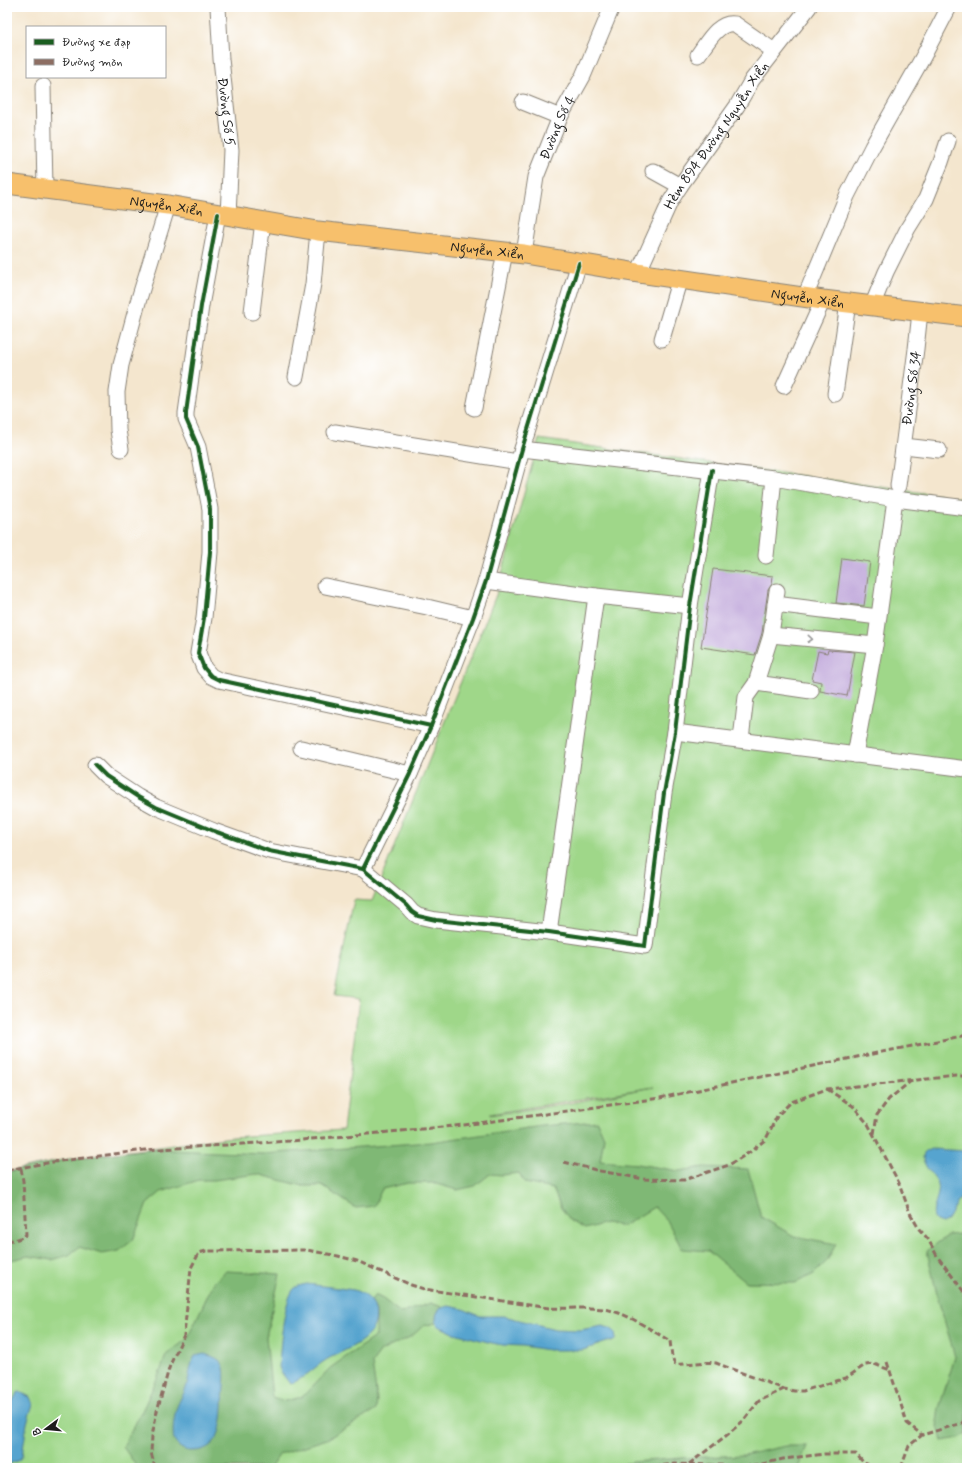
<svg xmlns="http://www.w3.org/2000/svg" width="974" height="1475" font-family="Mynerve,sans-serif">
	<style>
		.green { fill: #9fd789; stroke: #5e7a52; fill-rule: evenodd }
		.forest { fill: #7fb875; stroke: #4e6a48 }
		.water { fill: #56a4cf; stroke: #396076 }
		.building { fill: #c2abdc }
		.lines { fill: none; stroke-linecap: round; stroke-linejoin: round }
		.minor-casing { stroke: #888175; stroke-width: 17 }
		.major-casing { stroke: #888175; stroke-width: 21 }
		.minor { stroke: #fff; stroke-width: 15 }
		.major { stroke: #f7c06c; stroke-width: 19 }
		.quiet { stroke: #8d6e63; stroke-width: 3; stroke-dasharray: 6 3; stroke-linecap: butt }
		.cycleway-casing { stroke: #fff; stroke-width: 6 }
		.cycleway { stroke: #1b5e20; stroke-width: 4 }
		.oneway { stroke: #999 }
		.labels { text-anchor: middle; stroke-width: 4; stroke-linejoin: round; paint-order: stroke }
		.street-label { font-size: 14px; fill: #1c1c1c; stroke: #fff }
	</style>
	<rect width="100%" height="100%" fill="#fff"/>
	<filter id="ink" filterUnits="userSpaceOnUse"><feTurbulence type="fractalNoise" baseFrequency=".025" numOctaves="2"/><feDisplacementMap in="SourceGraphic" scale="8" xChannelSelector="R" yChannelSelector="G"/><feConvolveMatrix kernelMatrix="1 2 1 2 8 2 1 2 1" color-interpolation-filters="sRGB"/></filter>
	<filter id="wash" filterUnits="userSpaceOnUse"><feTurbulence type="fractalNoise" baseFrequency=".012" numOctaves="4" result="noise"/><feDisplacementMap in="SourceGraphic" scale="16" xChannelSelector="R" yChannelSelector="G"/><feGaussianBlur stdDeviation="0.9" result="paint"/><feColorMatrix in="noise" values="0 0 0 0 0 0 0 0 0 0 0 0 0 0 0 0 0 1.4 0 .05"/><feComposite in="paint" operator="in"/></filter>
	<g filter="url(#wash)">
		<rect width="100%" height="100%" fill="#f4e6ce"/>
		<path class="green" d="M539,439L967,499V1468H7V1172L63,1160L232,1137L343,1130L359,999L334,996L354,900L372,901L496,595ZM653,1087L570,1103L490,1115V1114Z"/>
		<g class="forest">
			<path d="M597,1121L604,1137L600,1161L637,1164L679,1171L704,1167L748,1169L761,1217L794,1236L836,1244L827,1261L814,1274L795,1283L746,1282L708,1251L682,1249L668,1222L654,1207L623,1226L606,1223L585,1229L571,1221L561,1208L553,1189L525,1183L519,1173L502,1175L490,1174L475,1186L457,1190L433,1183H408L382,1189L374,1206L356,1208L322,1186H303L257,1174L214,1180H199L161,1192L147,1204L133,1240L119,1251L102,1254L79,1247L69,1255L52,1260L28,1256L7,1261V1172L63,1160L148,1149L263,1154L431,1142L542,1126Z"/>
			<path d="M960,1234L967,1261V1434L959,1438L942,1441L937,1422L939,1408L955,1357L938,1299L927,1251L948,1235Z"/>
			<path d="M226,1271L280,1274L266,1337L272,1397L285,1401L302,1397L330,1368L376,1336V1311L371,1300L375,1295L383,1299L401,1313L431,1303L442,1307C437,1311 436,1316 436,1323L423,1326L412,1336L381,1351L372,1363L377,1399L376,1410L327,1439L280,1454L270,1468H138L123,1447L143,1409L160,1372L166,1355L187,1339L214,1282Z"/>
			<path d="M786,1446H807L798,1468H607L632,1462L682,1458L744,1455Z"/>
		</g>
		<g class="water">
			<path d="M931,1149L967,1151V1194L958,1201L948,1220L942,1223L936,1221C928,1210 941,1197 938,1185C935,1175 911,1156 931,1149Z"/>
			<path d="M307,1284L354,1290C365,1294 373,1299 375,1310C381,1340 346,1348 326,1360C313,1368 304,1379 290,1384L281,1372L279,1367C280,1349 283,1305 293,1290C296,1286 301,1285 307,1284Z"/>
			<path d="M449,1306L463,1309L480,1316H504L555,1329L580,1330L602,1326L610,1328L615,1332L616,1339L614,1341L607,1342L583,1350H548L523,1346L502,1345L492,1343L454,1333L438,1326C433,1315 438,1307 449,1306Z"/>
			<path d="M204,1354C225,1359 226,1366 224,1387C222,1411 227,1452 191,1451C184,1451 177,1447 174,1440C172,1431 174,1416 177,1407C179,1400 184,1394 186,1388C190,1377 189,1366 195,1356Z"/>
			<path d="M20,1392L30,1397L33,1404L27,1423L22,1456L19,1460L7,1465V1408L11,1404L17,1393Z"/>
		</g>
		<g id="blocks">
			<g class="building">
				<path d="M842,558L870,562L864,606L836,603Z"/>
				<path d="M713,569L773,576L772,584L768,590L762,633L755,655L701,647Z"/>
				<path d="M828,650L855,652L847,696L820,691L821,682L812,680L818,651L827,653Z"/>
			</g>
		</g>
	</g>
	<g filter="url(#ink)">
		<use href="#blocks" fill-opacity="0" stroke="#888175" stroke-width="1"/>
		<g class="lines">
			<defs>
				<g id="minor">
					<path id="s1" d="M218,7L221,59L231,150L228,216"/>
					<path d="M698,55C707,43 718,21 735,24L774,51"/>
					<path d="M43,86L45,190"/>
					<path d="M523,102L560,117"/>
					<path d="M653,171L680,186"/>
					<path d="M218,214L201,306L186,413V419L198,447L210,509V552L204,618L198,653L204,668L211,676L219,680L431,726"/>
					<path id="s2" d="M524,254L536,177L560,117L583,76L612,7"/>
					<path id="s3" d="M638,273L670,202L680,186L737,106L752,80L809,7"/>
					<path d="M805,297L847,196L872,147L923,57L949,7"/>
					<path d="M872,306L886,272L908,228L926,199L941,162L948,141"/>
					<path d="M252,312L263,221"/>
					<path d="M662,339L680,278"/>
					<path d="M296,377L313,284L318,231"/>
					<path d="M784,386L823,300"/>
					<path d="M835,394L848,303"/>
					<path d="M474,408L505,252"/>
					<path d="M335,432L518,462"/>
					<path d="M904,446L939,450"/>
					<path d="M121,449L118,430L117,392L121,365L138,302L168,205"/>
					<path d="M522,449L774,478L895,499L967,508"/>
					<path id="s4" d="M898,486L916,349L920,312"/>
					<path d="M766,556L774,478"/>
					<path d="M486,581L596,596L690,606"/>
					<path d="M325,586L427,607L473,618"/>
					<path d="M775,604L878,617"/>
					<path d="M771,635L875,645"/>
					<path d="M756,683L811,691"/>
					<path d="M675,732L967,769"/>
					<path d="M741,739L746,697L756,683L771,635L777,591"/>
					<path d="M301,748L410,774"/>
					<path d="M855,755L875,645L895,499"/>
					<path d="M95,765L106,776L138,797L156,807L214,831L269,851L363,869L410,774L431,726L473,618L486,581L522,449L579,263"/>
					<path d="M363,869L406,905L412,912L418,916L436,920L549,932L645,946L664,793L675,732L690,606L712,470"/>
					<path d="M549,932L596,596"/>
				</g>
				<g id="major">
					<path id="s5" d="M7,184L168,205L318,231L524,254L638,273L823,300L967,317"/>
				</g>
			</defs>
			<use href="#minor" class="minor-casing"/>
			<use href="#major" class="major-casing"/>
			<use href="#minor" class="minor"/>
			<use href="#major" class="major"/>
			<g class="quiet">
				<path d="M827,1089L853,1106L868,1124L899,1183L910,1213L919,1229L928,1239L937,1256L967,1296"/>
				<path d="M874,1134L877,1115L889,1099L911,1081"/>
				<path d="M564,1162L600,1171L644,1179L684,1180L729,1165L750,1152L766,1139L777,1116L791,1102L827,1089L957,1076H967"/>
				<path d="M7,1170L53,1162L145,1150L290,1141L379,1133L464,1125L567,1111L660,1098L832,1062L967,1035"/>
				<path d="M7,1241L18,1239L26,1235L23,1181L21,1168"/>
				<path d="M887,1362L907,1423L922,1435"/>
				<path d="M689,1464L727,1435L743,1421L759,1401L784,1389"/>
				<path d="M155,1468L151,1452L152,1436L157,1411L170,1365L184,1335L191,1268L199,1253L206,1251L307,1250L338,1256L357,1261L411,1285L424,1289L549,1308C567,1309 585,1307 603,1309C624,1311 651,1330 670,1341L672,1357L675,1364C689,1365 702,1361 716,1363L784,1389L794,1391H803L846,1378L865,1365L874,1364L890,1370"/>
				<path d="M618,1468L628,1467H650L674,1464L754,1466L783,1459L824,1454H856L864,1463L880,1468"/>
				<path d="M901,1468L909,1446L922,1435L962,1423L967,1418"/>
			</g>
			<defs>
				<g id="cycleway">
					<path d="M218,214L201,306L186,413V419L198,447L210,509V552L204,618L198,653L204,668L211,676L219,680L431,726"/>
					<path d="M95,765L106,776L138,797L156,807L214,831L269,851L363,869L410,774L431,726L473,618L486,581L522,449L579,263"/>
					<path d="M363,869L406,905L412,912L418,916L436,920L549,932L645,946L664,793L675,732L690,606L712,470"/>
				</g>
			</defs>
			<use href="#cycleway" class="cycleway-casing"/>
			<use href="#cycleway" class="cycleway"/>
		</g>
		<defs><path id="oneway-chevron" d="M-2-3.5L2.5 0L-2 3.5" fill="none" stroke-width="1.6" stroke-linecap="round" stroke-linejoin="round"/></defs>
		<use class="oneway" href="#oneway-chevron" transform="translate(810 639) rotate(5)"/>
	</g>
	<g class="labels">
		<g class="street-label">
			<text dy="5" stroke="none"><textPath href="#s1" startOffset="105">Đường Số 5</textPath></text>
			<text dy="5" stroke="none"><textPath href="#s2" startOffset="132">Đường Số 4</textPath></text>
			<text dy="5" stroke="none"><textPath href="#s3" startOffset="159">Hẻm 894 Đường Nguyễn Xiển</textPath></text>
			<text dy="5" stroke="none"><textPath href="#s5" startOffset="161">Nguyễn Xiển</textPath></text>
			<text dy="5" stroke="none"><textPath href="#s5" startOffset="485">Nguyễn Xiển</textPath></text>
			<text dy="5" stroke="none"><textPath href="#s5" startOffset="809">Nguyễn Xiển</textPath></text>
			<text dy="5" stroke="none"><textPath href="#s4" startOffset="99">Đường Số 34</textPath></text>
		</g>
	</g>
	<rect width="974" height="1475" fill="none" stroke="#fff" stroke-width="24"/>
	<rect x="26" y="26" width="140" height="52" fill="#ffffff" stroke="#a4a4a4"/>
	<rect x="34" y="39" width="20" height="6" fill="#1b5e20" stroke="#a4a4a4"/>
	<text x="62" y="46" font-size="12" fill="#1c1c1c">Đường xe đạp</text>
	<rect x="34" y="59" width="20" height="6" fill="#8d6e63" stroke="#a4a4a4"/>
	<text x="62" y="66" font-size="12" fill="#1c1c1c">Đường mòn</text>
	<g transform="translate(46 1429) rotate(254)" stroke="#ffffff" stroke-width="3" paint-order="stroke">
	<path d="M0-3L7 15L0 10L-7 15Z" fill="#1c1c1c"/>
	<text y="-6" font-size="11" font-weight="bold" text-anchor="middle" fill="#1c1c1c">B</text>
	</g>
</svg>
